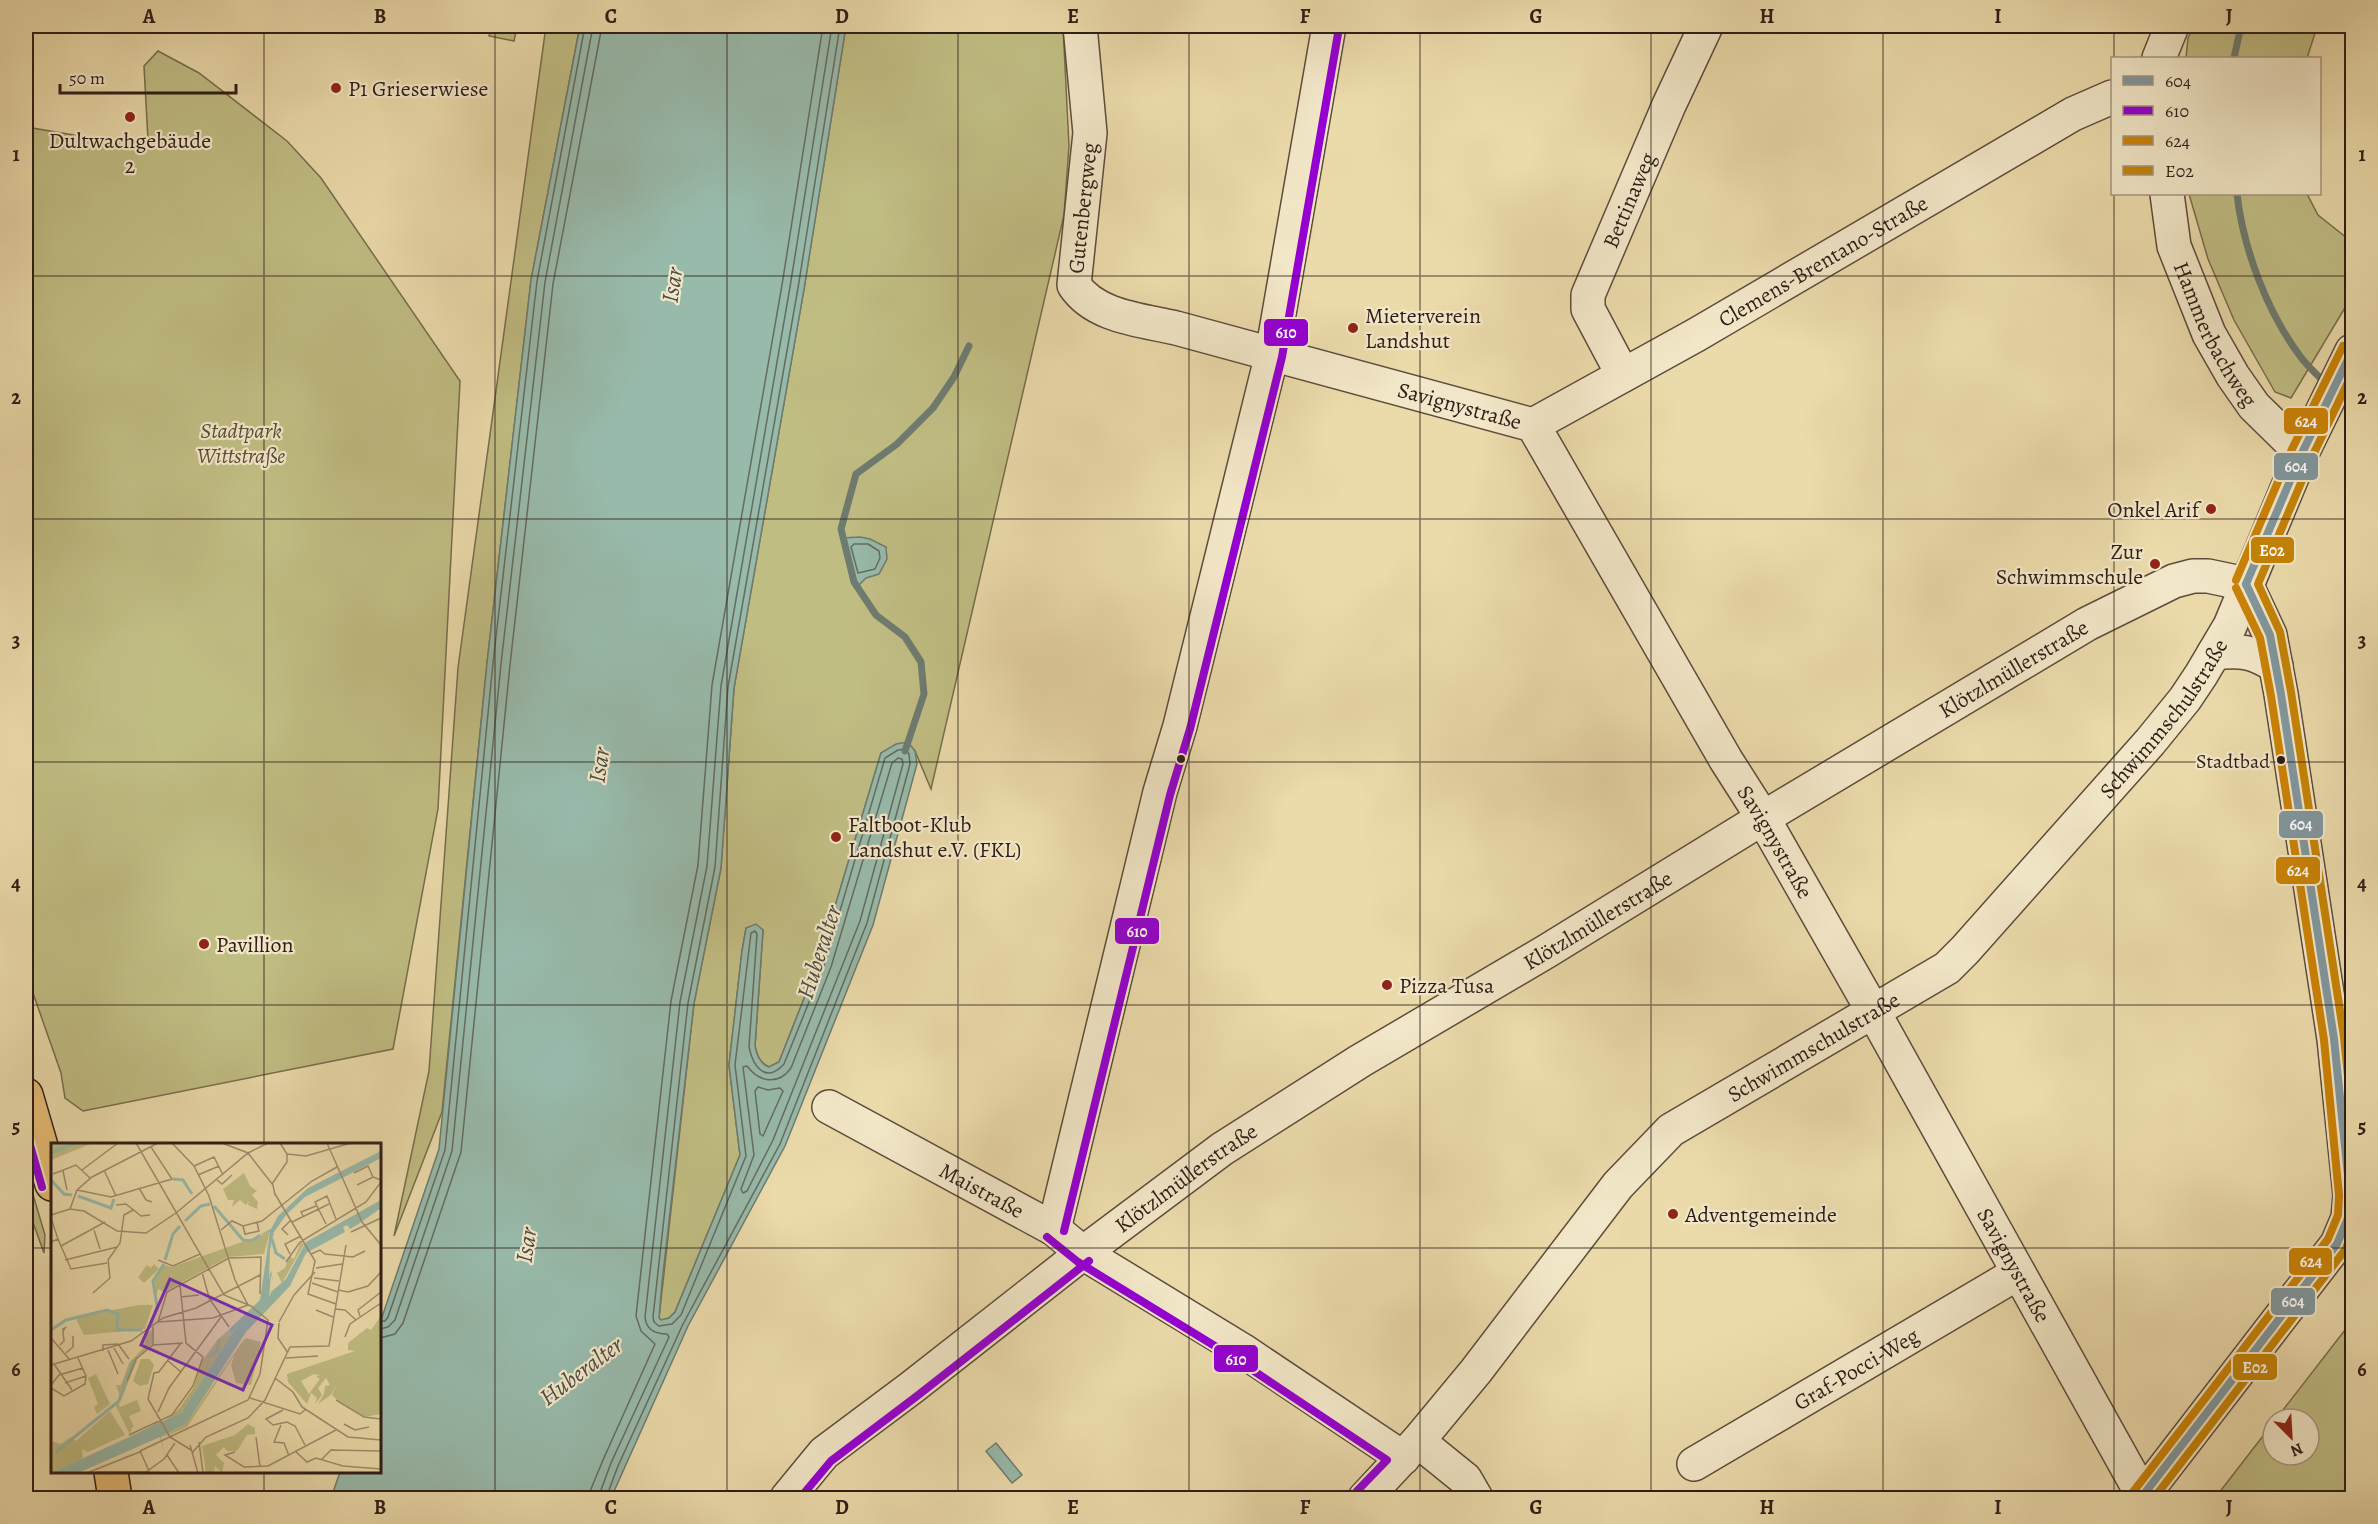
<svg xmlns="http://www.w3.org/2000/svg" width="2378" height="1524" font-family="Alegreya,serif">
	<style>
		.green { fill: #c0bd83; stroke: #776d4d; stroke-width: 1.5 }
		.water { fill: #98baab; stroke: #6e7b70; stroke-width: 1.5 }
		.lines { fill: none; stroke-linecap: round; stroke-linejoin: round }
		.shore { stroke: #636c61; stroke-width: 1.5 }
		.stream { stroke: #6e7b70; stroke-width: 7 }
		.minor-casing { stroke: #5d4c3c; stroke-width: 36 }
		.major-casing { stroke: #2e1d17; stroke-width: 36 }
		.minor { stroke: #f2e7c8; stroke-width: 33 }
		.major { stroke: #e6bd75; stroke-width: 33 }
		.bus-1-casing { stroke: #f2e7c8; stroke-width: 12 }
		.bus-2-casing { stroke: #f2e7c8; stroke-width: 12 }
		.bus-3-casing { stroke: #f2e7c8; stroke-width: 12 }
		.bus-4-casing { stroke: #f2e7c8; stroke-width: 12 }
		.bus-1 { stroke: #81979e; stroke-width: 8 }
		.bus-2 { stroke: #9400d3; stroke-width: 8 }
		.bus-3 { stroke: #cb8306; stroke-width: 8 }
		.bus-4 { stroke: #c58406; stroke-width: 8 }
		.grid { fill: none; stroke: #2e1d17; stroke-width: 1.5; stroke-opacity: 0.55 }
		.poi-dot { fill: #8f2418; stroke: #f2e7c8; stroke-width: 2 }
		.bus-dot { fill: #2e1d17; stroke: #f2e7c8; stroke-width: 2 }
		.labels { text-anchor: middle; stroke-width: 4.5; stroke-linejoin: round; paint-order: stroke }
		.bus-label { font-size: 20px; fill: #2e1d17; stroke: #f2e7c8; text-anchor: end }
		.poi-label { font-size: 22px; fill: #2e1d17; stroke: #f2e7c8; text-anchor: start }
		.street-label { font-size: 22px; fill: #2e1d17; stroke: #f2e7c8 }
		.park-label { font-size: 22px; font-style: italic; fill: #5a4d37; stroke: #f2e7c8 }
		.water-label { font-size: 24px; font-style: italic; fill: #4e4c43; stroke: #f2e7c8 }
		.inset-river { fill: none; stroke: #98baab; stroke-width: 3 }
		.inset-road { fill: none; stroke: #9f8e6f; stroke-width: 1.5 }
		.view { fill: #7b2cbf; fill-opacity: 0.15; stroke: #7b2cbf; stroke-width: 3 }
		.inset-edge { fill: none; stroke: #2e1d17; stroke-width: 3 }
		.line-badge { stroke: #f2e7c8; stroke-width: 2 }
		.badge-label { font-size: 16px; text-anchor: middle; font-weight: bold; fill: #fff }
		.neatline { fill: none; stroke: #2e1d17; stroke-width: 2 }
		.grid-label { font-size: 20px; text-anchor: middle; font-weight: bold; fill: #2e1d17 }
	</style>
	<rect width="100%" height="100%" fill="#ebdaaa"/>
	<filter id="stains"><feTurbulence type="fractalNoise" baseFrequency=".00333" numOctaves="4"/><feColorMatrix values="0 0 0 0 .2 0 0 0 0 .09 0 0 0 0 .02 0 0 0 .5 -.17"/></filter>
	<radialGradient id="worn" r=".72"><stop offset=".6" stop-color="#630" stop-opacity="0"/><stop offset="1" stop-color="#630" stop-opacity=".3"/></radialGradient>
	<g class="green">
		<path d="M491,26H517L514,41L489,36Z"/>
		<path d="M546,26H580L531,280L487,663L442,1112L394,1236L429,1071L458,668Z"/>
		<path d="M846,26H1063L1069,146L1064,215L931,789L915,751L908,743L881,753L818,963L779,1062L769,1067C760,1063 757,1055 755,1046L763,930L746,928L742,951L729,1065L740,1155L675,1312L669,1318L662,1320L659,1318L694,1003L721,868L734,688L804,289Z"/>
		<path d="M2194,26H2316L2317,27L2307,58H2186L2188,38Z"/>
		<path d="M158,51L199,73L287,141L321,178L460,381L438,809L393,1049L83,1111L65,1098L61,1073L26,973V127L115,142L148,140L144,66Z"/>
		<path d="M2189,194H2307L2318,215L2352,242V296L2291,398L2275,392L2234,320L2208,259Z"/>
		<path d="M26,1171L45,1235L44,1253L26,1203Z"/>
		<path d="M2352,1321V1498H2215L2273,1423V1455H2309V1419H2276Z"/>
	</g>
	<g class="water">
		<path d="M580,26H846L804,289L734,688L721,868L694,1003L662,1282L659,1318L661,1320L669,1318L675,1312L740,1155L729,1065L742,951L746,928L756,924L763,930L755,1046C757,1055 760,1064 769,1067L779,1062L818,963L881,753L896,744L908,742L915,751L917,764L873,925L785,1146L688,1326L611,1498H331L340,1472H380V1323L439,1149L487,663L531,280Z"/>
		<path d="M860,537L870,539L886,547L887,559L879,574L866,578L857,587L854,582L843,538Z"/>
		<path d="M996,1443L1022,1475L1012,1483L986,1451Z"/>
	</g>
	<g class="lines">
		<g class="shore">
			<path d="M854,544H868L879,551L880,558L875,569L858,573L851,547Z"/>
			<path d="M898,758L902,759L903,764L860,921L773,1140L747,1191L743,1193L741,1189L754,1155L743,1067L747,1066C759,1082 778,1086 791,1068L831,967L892,763Z"/>
			<path d="M758,1087L768,1090L780,1088L783,1091L763,1136L760,1134L755,1091Z"/>
			<path d="M380,1321H385L388,1317L445,1150L493,663L537,281L585,26"/>
			<path d="M380,1329L388,1327L395,1320L452,1151L501,664L545,282L593,26"/>
			<path d="M380,1338L395,1334L403,1323L461,1152L510,665L553,284L602,26"/>
			<path d="M589,1498L591,1489L603,1460L655,1344L641,1331L636,1316L671,1001L698,865L712,685L782,285L823,26"/>
			<path d="M598,1498L611,1463L669,1337L667,1334C655,1334 646,1329 645,1317L680,1002L707,866L721,686L790,287L832,26"/>
			<path d="M606,1498L618,1466L683,1324L780,1144L867,923L910,764L909,754L905,749L898,750L885,758L824,965L784,1064C766,1084 753,1067 749,1047L757,934L755,931L751,933L735,1065L746,1156L681,1315L672,1324L659,1326L654,1322L653,1317L688,1003L715,867L728,687L798,288L840,26"/>
		</g>
		<g class="stream">
			<path d="M2234,58L2241,26"/>
			<path d="M2237,194C2243,248 2267,312 2300,356C2307,366 2317,374 2325,383"/>
			<path d="M2340,397L2352,410"/>
			<path d="M905,751L924,694L921,662L905,637L876,615L854,582L841,529L856,474L897,444L933,408L954,377L969,346"/>
		</g>
		<defs>
			<g id="minor">
				<path id="s1" d="M1080,26L1090,133L1074,285C1095,317 1142,320 1176,328L1533,425L1726,760L1763,818L1873,1011L2143,1496"/>
				<path d="M2159,58L2172,26"/>
				<path id="s2" d="M2167,194L2174,246L2209,334L2233,376L2254,406L2302,453"/>
				<path id="s3" d="M1623,375L1588,309V295L1669,105L1706,26"/>
				<path id="s4" d="M1533,425L1696,335L2073,114L2112,97"/>
				<path d="M2214,653C2241,650 2252,651 2276,666"/>
				<path id="s5" d="M829,1107L1054,1229L1083,1253L1242,1350L1403,1458"/>
				<path d="M1054,1229L1160,792L1180,726L1272,354L1329,26"/>
				<path d="M1418,1441L1465,1479L1476,1498"/>
				<path id="s6" d="M1694,1464L2018,1273"/>
				<path id="s7" d="M787,1498L824,1453L911,1388L1083,1253L1222,1149L1360,1061L1547,951L1763,818L2087,624L2174,581L2193,576H2208L2246,584"/>
				<path id="s8" d="M1365,1498L1418,1441L1476,1371L1618,1185L1671,1130L1947,968L1965,950L2150,742L2185,699L2201,675L2230,626L2302,453L2352,351"/>
				<path d="M2141,1498L2337,1244L2348,1218L2350,1195L2334,1039L2281,694L2270,635L2246,584"/>
			</g>
			<g id="major">
				<path d="M26,1095L52,1184"/>
				<path d="M111,1472L115,1498"/>
			</g>
		</defs>
		<use href="#minor" class="minor-casing"/>
		<use href="#major" class="major-casing"/>
		<use href="#minor" class="minor"/>
		<use href="#major" class="major"/>
		<defs>
			<g id="bus-1">
				<path d="M2246,584L2302,453L2352,351"/>
				<path d="M2141,1498L2337,1244L2348,1218L2350,1195L2334,1039L2281,694L2270,635L2246,584"/>
			</g>
			<g id="bus-2">
				<path d="M26,1131L42,1187"/>
				<path d="M1064,1231L1170,795L1190,729L1282,357L1339,28"/>
				<path d="M1047,1237L1078,1262L1236,1359L1387,1460L1357,1491"/>
				<path d="M800,1498L831,1461L917,1396L1089,1261"/>
			</g>
			<g id="bus-3">
				<path d="M2236,580L2292,449L2343,346"/>
				<path d="M2133,1492L2328,1239L2338,1215L2339,1195L2324,1040L2271,696L2260,638L2236,588"/>
			</g>
			<g id="bus-4">
				<path d="M2352,374L2312,457L2258,584L2280,632L2291,692L2344,1037L2352,1116"/>
				<path d="M2154,1498L2345,1250L2352,1234"/>
			</g>
		</defs>
		<use href="#bus-1" class="bus-1-casing"/>
		<use href="#bus-2" class="bus-2-casing"/>
		<use href="#bus-3" class="bus-3-casing"/>
		<use href="#bus-4" class="bus-4-casing"/>
		<use href="#bus-1" class="bus-1"/>
		<use href="#bus-2" class="bus-2"/>
		<use href="#bus-3" class="bus-3"/>
		<use href="#bus-4" class="bus-4"/>
	</g>
	<path class="grid" d="M264,26V1144M495,26V1498M727,26V1498M958,26V1498M1189,26V1498M1420,26V1498M1651,26V1498M1883,26V1498M2114,26V58M2114,194V1498M26,276H2352M26,519H2352M26,762H2352M26,1005H2352M26,1248H52M380,1248H2352M264,1472V1498"/>
	<g class="poi-dot">
		<circle cx="336" cy="88" r="6"/>
		<circle cx="130" cy="117" r="6"/>
		<circle cx="1353" cy="328" r="6"/>
		<circle cx="2211" cy="509" r="6"/>
		<circle cx="2155" cy="564" r="6"/>
		<circle cx="836" cy="837" r="6"/>
		<circle cx="204" cy="944" r="6"/>
		<circle cx="1387" cy="985" r="6"/>
		<circle cx="1673" cy="1214" r="6"/>
	</g>
	<g class="bus-dot">
		<circle cx="1181" cy="759" r="5"/>
		<circle cx="2281" cy="760" r="5"/>
	</g>
	<g class="labels">
		<g class="bus-label">
			<text x="2270" y="768">Stadtbad</text>
		</g>
		<g class="poi-label">
			<text x="348" y="96">P1 Grieserwiese</text>
			<text x="130" y="148" text-anchor="middle">Dultwachgebäude<tspan x="130" dy="25">2</tspan></text>
			<text x="1365" y="323">Mieterverein<tspan x="1365" dy="25">Landshut</tspan></text>
			<text x="2199" y="517" text-anchor="end">Onkel Arif</text>
			<text x="2143" y="559" text-anchor="end">Zur<tspan x="2143" dy="25">Schwimmschule</tspan></text>
			<text x="848" y="832">Faltboot-Klub<tspan x="848" dy="25">Landshut e.V. (FKL)</tspan></text>
			<text x="216" y="952">Pavillion</text>
			<text x="1399" y="993">Pizza Tusa</text>
			<text x="1685" y="1222">Adventgemeinde</text>
		</g>
		<g class="street-label">
			<text dy="8" stroke="none"><textPath href="#s3" startOffset="192">Bettinaweg</textPath></text>
			<text transform="translate(1082 208) rotate(-84)" y="8">Gutenbergweg</text>
			<text dy="8" stroke="none"><textPath href="#s4" startOffset="333">Clemens-Brentano-Straße</textPath></text>
			<text dy="8" stroke="none"><textPath href="#s2" startOffset="150">Hammerbachweg</textPath></text>
			<text dy="8" stroke="none"><textPath href="#s1" startOffset="668">Savignystraße</textPath></text>
			<text dy="8" stroke="none"><textPath href="#s7" startOffset="1485">Klötzlmüllerstraße</textPath></text>
			<text dy="8" stroke="none"><textPath href="#s8" startOffset="1130">Schwimmschulstraße</textPath></text>
			<text dy="8" stroke="none"><textPath href="#s1" startOffset="1226">Savignystraße</textPath></text>
			<text dy="8" stroke="none"><textPath href="#s7" startOffset="999">Klötzlmüllerstraße</textPath></text>
			<text dy="8" stroke="none"><textPath href="#s8" startOffset="644">Schwimmschulstraße</textPath></text>
			<text dy="8" stroke="none"><textPath href="#s7" startOffset="513">Klötzlmüllerstraße</textPath></text>
			<text dy="8" stroke="none"><textPath href="#s5" startOffset="174">Maistraße</textPath></text>
			<text dy="8" stroke="none"><textPath href="#s1" startOffset="1712">Savignystraße</textPath></text>
			<text dy="8" stroke="none"><textPath href="#s6" startOffset="188">Graf-Pocci-Weg</textPath></text>
		</g>
		<g class="park-label">
			<text x="241" y="438">Stadtpark<tspan x="241" dy="25">Wittstraße</tspan></text>
		</g>
		<g class="water-label">
			<text transform="translate(672 285) rotate(-81)" y="8">Isar</text>
			<text transform="translate(599 765) rotate(-81)" y="8">Isar</text>
			<text transform="translate(819 952) rotate(-72)" y="8">Huberalter</text>
			<text transform="translate(526 1245) rotate(-81)" y="8">Isar</text>
			<text transform="translate(581 1371) rotate(-37)" y="8">Huberalter</text>
		</g>
	</g>
	<g transform="translate(51 1143)">
		<rect width="330" height="330" fill="#ebdaaa"/>
		<path d="M0,0H42L0,17ZM193,30L199,43L206,48L201,52L207,59L206,66L197,62L198,58L195,62L189,57L181,64L183,57H177L172,46ZM219,89L213,111L177,114L113,149L107,146L105,155L104,137L113,122L121,124ZM250,99L253,101L231,140L226,130L234,125L238,113L243,116ZM103,121L108,126L93,140L87,134L96,122L100,125ZM88,162H102L94,186L33,192L24,174ZM330,173V271L314,274L285,256L281,252L286,241L280,252L267,261L273,251L274,243L279,242L275,235L267,245L271,252L264,261L266,255L260,250L256,261L237,239L236,231L304,208L297,207V200L316,185L320,187ZM263,231L269,232L265,233L269,236L258,251L250,238ZM189,178L130,270L120,278L77,296L109,278L113,279L128,266L142,246L151,218L167,196L179,187L177,192ZM102,186L101,201L88,213L70,257L65,242H70L78,220L93,204L95,191ZM199,187L190,201L195,195L210,199L200,242L185,240L180,222L183,213L136,284L110,295L136,280ZM90,216H98L103,222L97,241L89,243L82,238ZM45,231L59,261L46,271L43,264L47,261L37,235ZM86,257L90,268L78,273L83,284H90H81L79,292L64,261L67,259L69,264ZM59,268L74,292L37,309L31,306L32,315L0,330V298L10,301L20,294L25,298ZM197,281L204,285V291L196,292L186,308H176L173,304L165,312L173,320L171,330L164,323L163,330H155L151,303L184,292Z" fill="#c0bd83" fill-rule="evenodd"/>
		<path d="M330,8V15L254,54L235,72L223,89L219,107L218,136L220,127L222,138L220,131L218,155L220,149L235,136L255,99L330,57V65L306,82L299,86L296,82L292,84L294,89L255,110L239,143L195,189L136,280L110,294L114,313L109,294L27,330H0L130,270L189,178L178,193L179,187L167,197L209,157L219,89L208,92L220,86L227,73L257,45Z" fill="#98baab"/>
		<path class="inset-river" d="M0,10L24,0M122,36L132,37L141,51M0,37L13,51L21,52M27,53L60,65L63,56M163,63L192,97L201,98L209,92M134,78L150,63L159,61M221,96L225,110L234,116M114,117L122,91L129,83M100,181L106,163L102,138L113,121M0,187L15,177L56,167L67,171L66,187H91M157,214L166,208L168,197M5,309L68,258L82,217"/>
		<path class="inset-road" d="M85,0L173,152L200,163L217,177L209,231L197,257L89,308M171,0L197,10L222,42L224,52M276,0L311,79L330,102M236,11L255,13L300,0M143,23L163,14L172,32M31,27L67,0M53,27L65,53M12,28L16,47M303,30L317,23L322,34M2,31L25,22L39,35M147,32L168,23M166,37L171,41L181,32M221,41L236,19V11L229,0M306,42L322,34L330,37M88,45L95,57L101,59M26,47L60,54L121,36L100,4M224,51L264,118L257,151L285,161M65,62L75,61L90,73L99,72M19,66L26,47L41,34L107,0M125,70L197,10L217,0M0,72L19,66L33,68L66,88L95,90L125,70M252,73L250,69L265,63M0,75L7,96L0,99M241,79L278,61M275,81L264,59L276,53L285,76M192,83L194,91L199,90L208,88L206,79M43,87L49,106M170,87L181,78L192,83L211,78L261,38L286,24M300,89L330,75M237,92L231,86L240,77M7,96L20,126L56,120M10,103L54,79M239,111L234,101L250,93M260,111L269,107L274,111L302,114L314,108M14,117L66,104M107,117L122,123L149,111M235,119L249,99L315,59L330,39M265,125L291,121M151,129L159,158M263,135L288,138M261,140L287,149M287,147L297,149L317,143L330,129M42,150L59,135L57,117L69,100L73,72L82,67M243,152L264,129M130,154L148,152M160,158L178,184M284,166L294,167L305,177M265,167L282,174M309,173L307,167L330,149M107,179L162,175L197,162L184,137L158,53L143,23L121,0M107,179L116,149L178,115L210,114L209,151M228,179L243,152M228,180L227,195L237,210M294,194L299,181L330,160M0,195L19,217M9,202L13,198V197L12,190V186L14,185L12,188M102,202L132,200M63,205L72,221M57,207L67,231M52,208V202L67,201L78,216M15,210L22,204V193M235,215L267,213M116,217L130,229M3,221L21,247M0,222L80,198L112,175L145,165L209,132M108,229L103,230L97,256L119,294M107,230L130,200M224,235L242,249L251,264M76,238L85,216L102,202V184M14,240L35,233M0,242L8,232L32,225M0,245L13,253L34,241L35,233L27,215M199,255L249,271L254,267M285,257L313,274L330,276M251,264L297,294L330,297M232,267L215,276L222,282L236,279L244,283L254,302M107,269L118,245L170,174M293,281L304,287L318,284M230,282L223,299L233,300L238,313M78,292L121,272L142,243L152,214L135,200L129,142M119,294L140,307M205,294L209,324M148,299L152,330M139,302L147,330M89,308L99,330M244,308L256,319L265,315L292,323L330,326M184,309L174,312L193,324L217,323L285,287M141,310L155,294L197,275L214,257L239,204L278,203L295,102M116,312L128,330M271,316L280,307L330,308M45,329H95L113,316L124,300M36,330L91,308"/>
		<path class="view" d="M119,136L221,182L192,247L90,202Z"/>
		<rect width="330" height="330" class="inset-edge"/>
	</g>
	<g class="line-badge">
		<rect x="1263" y="318" width="46" height="29" rx="6" fill="#9400d3"/>
		<rect x="2283" y="407" width="46" height="28" rx="6" fill="#cb8306"/>
		<rect x="2273" y="452" width="46" height="29" rx="6" fill="#81979e"/>
		<rect x="2250" y="536" width="45" height="28" rx="6" fill="#c58406"/>
		<rect x="2278" y="810" width="46" height="29" rx="6" fill="#81979e"/>
		<rect x="2275" y="856" width="46" height="29" rx="6" fill="#cb8306"/>
		<rect x="1114" y="917" width="46" height="28" rx="6" fill="#9400d3"/>
		<rect x="2288" y="1247" width="45" height="29" rx="6" fill="#cb8306"/>
		<rect x="2270" y="1287" width="46" height="29" rx="6" fill="#81979e"/>
		<rect x="1213" y="1344" width="46" height="29" rx="6" fill="#9400d3"/>
		<rect x="2232" y="1353" width="46" height="28" rx="6" fill="#c58406"/>
	</g>
	<g class="badge-label">
		<text x="1286" y="338">610</text>
		<text x="2306" y="427">624</text>
		<text x="2296" y="472">604</text>
		<text x="2272" y="556">E02</text>
		<text x="2301" y="830">604</text>
		<text x="2298" y="876">624</text>
		<text x="1137" y="937">610</text>
		<text x="2311" y="1267">624</text>
		<text x="2293" y="1307">604</text>
		<text x="1236" y="1365">610</text>
		<text x="2255" y="1373">E02</text>
	</g>
	<rect width="2378" height="1524" fill="none" stroke="#ebdaaa" stroke-width="66"/>
	<rect x="2111" y="57" width="210" height="138" fill="#f2e7c8" stroke="#a49681" stroke-width="1.5"/>
	<rect x="2123" y="76" width="30" height="9" fill="#81979e" stroke="#a49681" stroke-width="1.5"/>
	<text x="2165" y="87" font-size="18" fill="#2e1d17">604</text>
	<rect x="2123" y="106" width="30" height="9" fill="#9400d3" stroke="#a49681" stroke-width="1.5"/>
	<text x="2165" y="117" font-size="18" fill="#2e1d17">610</text>
	<rect x="2123" y="136" width="30" height="9" fill="#cb8306" stroke="#a49681" stroke-width="1.5"/>
	<text x="2165" y="147" font-size="18" fill="#2e1d17">624</text>
	<rect x="2123" y="166" width="30" height="9" fill="#c58406" stroke="#a49681" stroke-width="1.5"/>
	<text x="2165" y="177" font-size="18" fill="#2e1d17">E02</text>
	<g transform="translate(2291 1437) rotate(156)"><circle r="28" fill="#f2e7c8" stroke="#a49681" stroke-width="1.5"/>
	<path d="M0-4.5L10 22L0 15L-10 22Z" fill="#8f2418"/>
	<text y="-9" font-size="16" font-weight="bold" text-anchor="middle" fill="#2e1d17">N</text>
	</g>
	<path d="M60 84v9h176v-9" fill="none" stroke="#2e1d17" stroke-width="3"/>
	<text x="69" y="84" font-size="18" fill="#2e1d17" stroke="#f2e7c8" stroke-width="4.5" paint-order="stroke">50 m</text>
	<rect x="33" y="33" width="2312" height="1458" class="neatline"/>
	<g class="grid-label">
		<text x="149" y="23">A</text>
		<text x="380" y="23">B</text>
		<text x="611" y="23">C</text>
		<text x="842" y="23">D</text>
		<text x="1073" y="23">E</text>
		<text x="1305" y="23">F</text>
		<text x="1536" y="23">G</text>
		<text x="1767" y="23">H</text>
		<text x="1998" y="23">I</text>
		<text x="2229" y="23">J</text>
		<text x="16" y="161">1</text>
		<text x="2362" y="161">1</text>
		<text x="16" y="404">2</text>
		<text x="2362" y="404">2</text>
		<text x="16" y="647">3</text>
		<text x="2362" y="647">3</text>
		<text x="16" y="890">4</text>
		<text x="2362" y="890">4</text>
		<text x="16" y="1133">5</text>
		<text x="2362" y="1133">5</text>
		<text x="16" y="1376">6</text>
		<text x="2362" y="1376">6</text>
		<text x="149" y="1514">A</text>
		<text x="380" y="1514">B</text>
		<text x="611" y="1514">C</text>
		<text x="842" y="1514">D</text>
		<text x="1073" y="1514">E</text>
		<text x="1305" y="1514">F</text>
		<text x="1536" y="1514">G</text>
		<text x="1767" y="1514">H</text>
		<text x="1998" y="1514">I</text>
		<text x="2229" y="1514">J</text>
	</g>
	<rect width="100%" height="100%" filter="url(#stains)"/>
	<rect width="100%" height="100%" fill="url(#worn)"/>
</svg>
